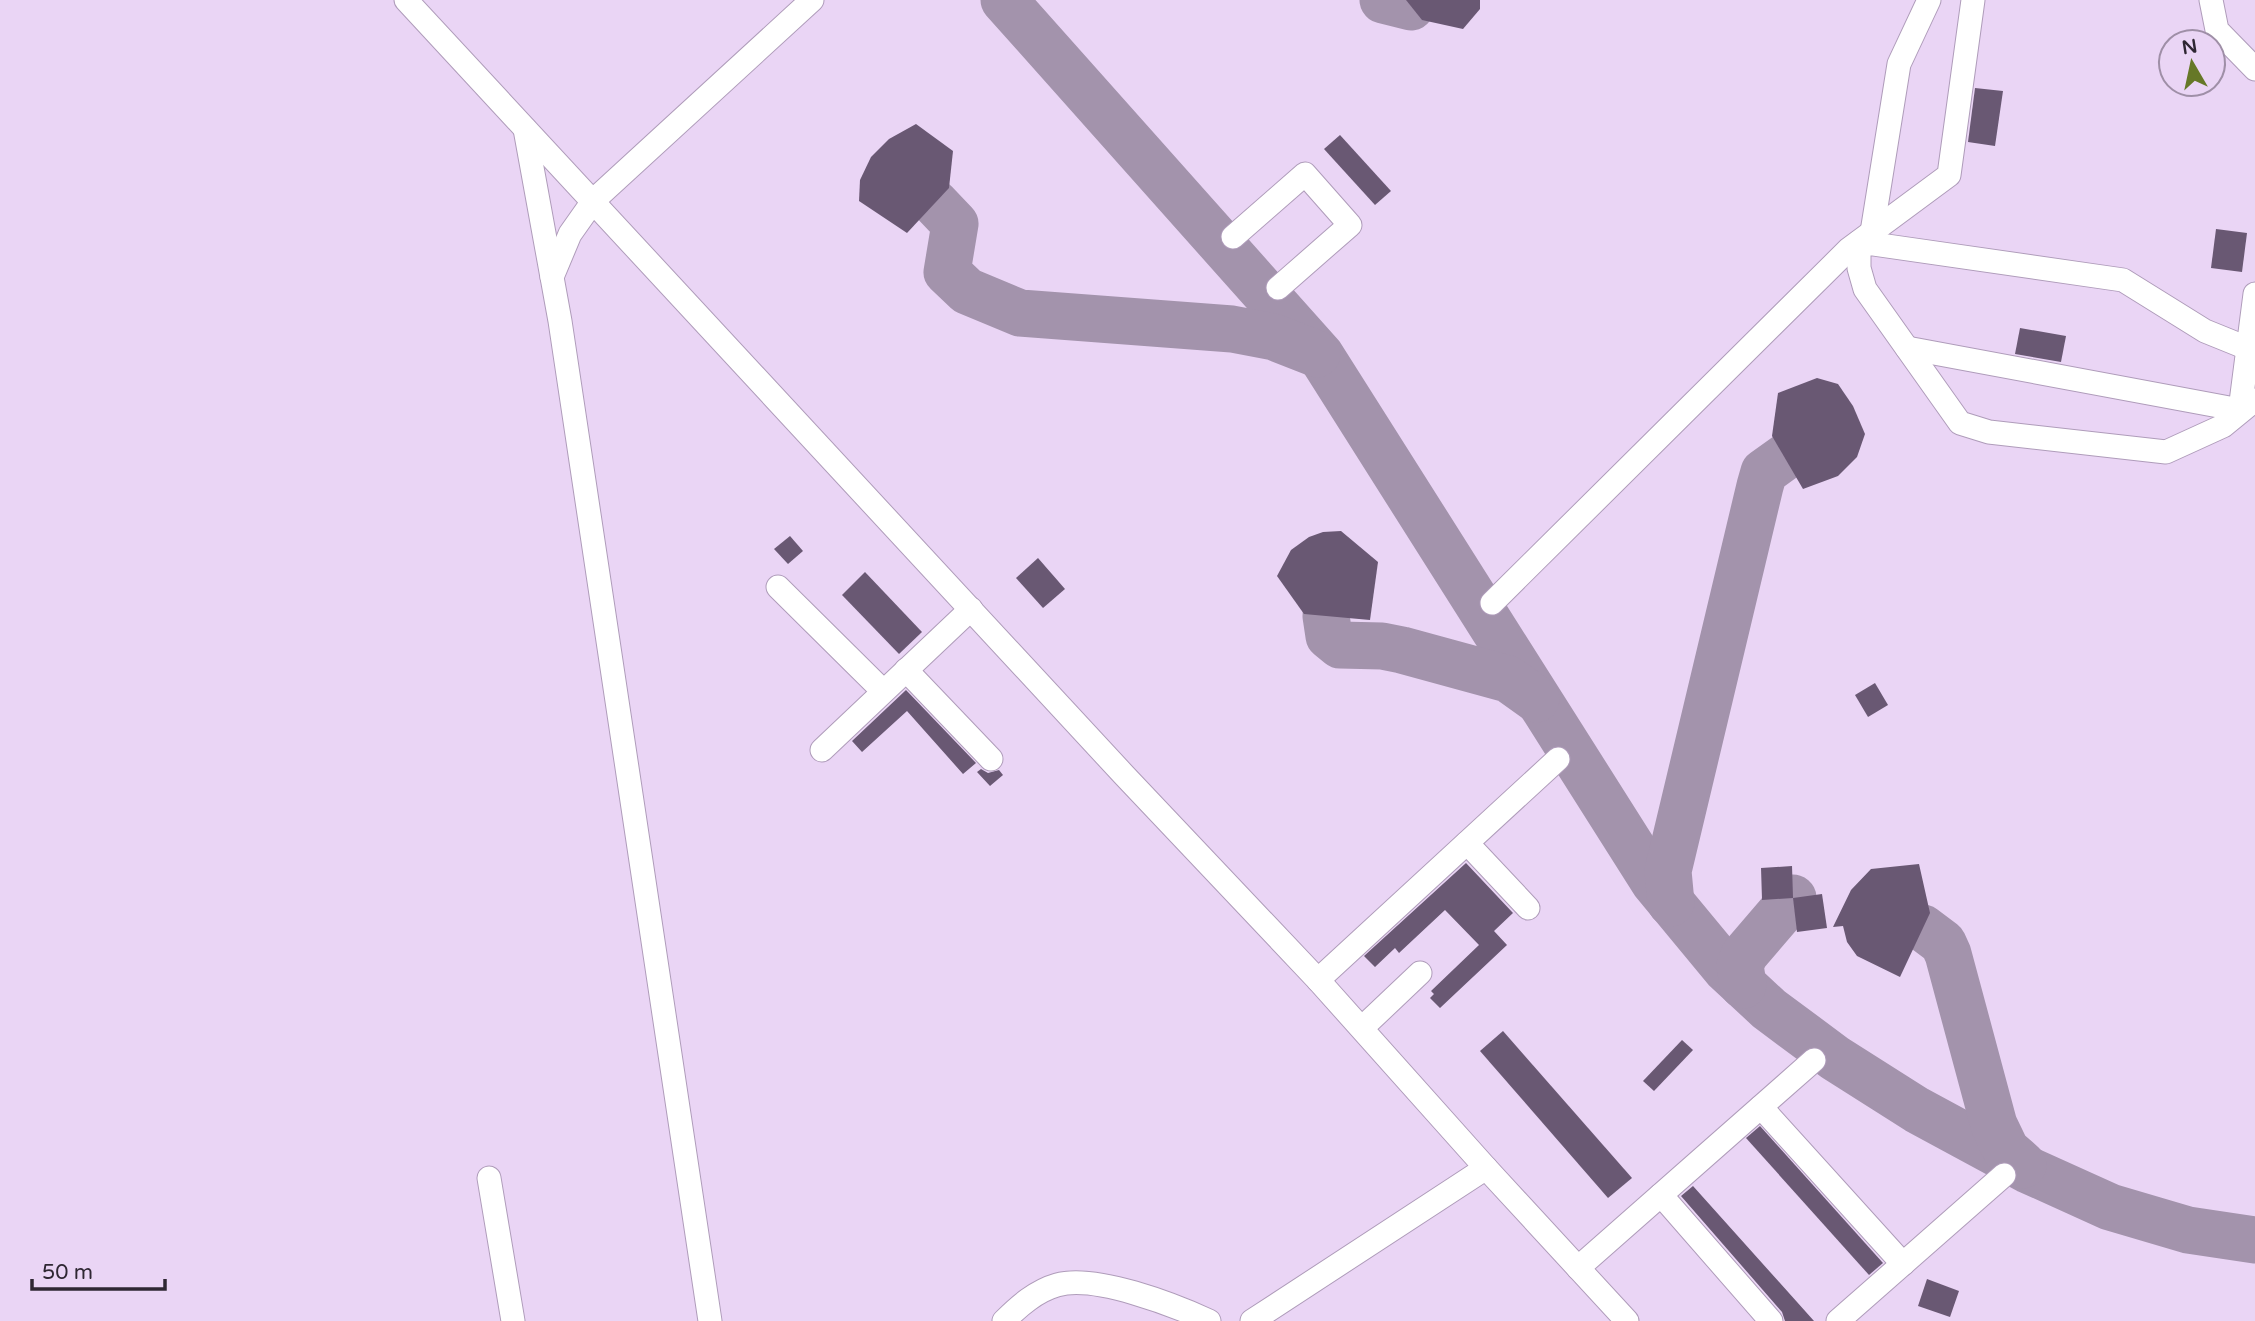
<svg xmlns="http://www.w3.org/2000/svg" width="2255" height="1321" font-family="'Varela Round',sans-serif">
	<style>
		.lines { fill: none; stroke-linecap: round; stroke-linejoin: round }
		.taxiway { stroke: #a393ac; stroke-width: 47 }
		.building { fill: #695873 }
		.minor-casing { stroke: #af9cba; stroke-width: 25 }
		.minor { stroke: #fff; stroke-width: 23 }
	</style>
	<rect width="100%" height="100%" fill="#ead5f5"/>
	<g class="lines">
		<g class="taxiway">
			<path d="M1004,0L1321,356L1654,882L1726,969L1769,1009L1835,1058L1917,1110L2028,1170L2110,1207L2188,1230L2255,1240"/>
			<path d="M1383,0L1411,7"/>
			<path d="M935,203L955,224L947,272L967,291L1020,313L1232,329L1274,337L1317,354"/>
			<path d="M1326,616L1329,636L1340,645L1382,646L1402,650L1508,679L1536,699"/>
			<path d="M1671,903L1668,871L1760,486L1764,472L1785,457"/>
			<path d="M1923,928L1943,943L1948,954L1994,1125L2006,1150L2023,1165"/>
			<path d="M1743,985L1740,965L1745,954L1793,898"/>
		</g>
	</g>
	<g class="building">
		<path d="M1406,0H1480V9L1463,29L1422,20Z"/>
		<path d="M1975,88L2003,91L1995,146L1968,142Z"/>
		<path d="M916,124L953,151L949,188L907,233L859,201L860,180L871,157L889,139Z"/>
		<path d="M1340,135L1391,191L1375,205L1324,149Z"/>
		<path d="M2216,229L2247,233L2242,272L2211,268Z"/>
		<path d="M2020,328L2066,336L2061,362L2015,354Z"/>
		<path d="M1817,378L1838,384L1853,406L1865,434L1857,457L1838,476L1803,489L1772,436L1778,393Z"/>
		<path d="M1341,531L1378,562L1370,620L1304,614L1277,576L1291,550L1309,537L1323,532Z"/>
		<path d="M790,536L803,551L788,564L774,549Z"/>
		<path d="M1038,558L1065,589L1043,608L1016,578Z"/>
		<path d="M865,572L922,632L899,654L842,595Z"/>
		<path d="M1875,683L1888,705L1868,717L1855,695Z"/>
		<path d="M906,690L976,763L963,774L907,711L862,752L852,741Z"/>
		<path d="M981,769L988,773L999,770L1003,775L990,786L977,772Z"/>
		<path d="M1466,863L1513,913L1494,931L1507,945L1440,1008L1430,998L1434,994L1431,991L1479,945L1445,910L1399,953L1395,948L1375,967L1364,956Z"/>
		<path d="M1919,864L1930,913L1900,977L1857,956L1847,942L1843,926L1833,927L1851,890L1871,869Z"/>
		<path d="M1792,866L1793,898L1762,900L1761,868Z"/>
		<path d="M1822,894L1827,928L1797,932L1793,898Z"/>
		<path d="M1503,1031L1632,1178L1608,1198L1480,1051Z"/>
		<path d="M1682,1040L1693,1050L1654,1091L1643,1081Z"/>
		<path d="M1760,1126L1883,1263L1869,1275L1746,1138Z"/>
		<path d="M1693,1186L1814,1321H1785L1782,1312L1681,1196Z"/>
		<path d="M1927,1279L1959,1291L1950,1317L1918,1306Z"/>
	</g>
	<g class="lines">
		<defs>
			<g id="minor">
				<path d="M406,0L1124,775L1318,980L1486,1168L1627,1321"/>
				<path d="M2211,0L2217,30L2255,69"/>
				<path d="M525,129L560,321L710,1321"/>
				<path d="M1872,232L1899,64L1929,0"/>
				<path d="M1233,237L1305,174L1350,225L1278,288"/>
				<path d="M552,277L570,234L594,200L812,0"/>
				<path d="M1907,348L2240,410"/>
				<path d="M2247,348L2205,331L2123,280L1859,242V268L1865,289L1960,423L1989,432L2166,452L2223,426L2255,400"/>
				<path d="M2240,410L2255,294"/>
				<path d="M778,587L883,691"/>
				<path d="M1492,603L1849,249L1949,175L1973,0"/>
				<path d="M906,670L991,759"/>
				<path d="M822,750L971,609"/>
				<path d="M1467,843L1528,908"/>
				<path d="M1318,980L1558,759"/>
				<path d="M1362,1028L1420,973"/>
				<path d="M1761,1107L1903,1264"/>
				<path d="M489,1178L513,1321"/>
				<path d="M1661,1195L1771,1321"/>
				<path d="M1578,1268L1814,1060"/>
				<path d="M1004,1321C1019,1306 1036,1291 1057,1285C1095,1274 1174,1305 1209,1321"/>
				<path d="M1252,1321L1486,1168"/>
				<path d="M1838,1321L2004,1175"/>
			</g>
		</defs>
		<use href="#minor" class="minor-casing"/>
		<use href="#minor" class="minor"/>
	</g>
	<g transform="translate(2192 63) rotate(351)"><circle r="33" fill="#ead5f5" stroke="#9f8fa7" stroke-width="2"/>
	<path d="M0-5L12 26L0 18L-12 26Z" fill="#667827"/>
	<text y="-10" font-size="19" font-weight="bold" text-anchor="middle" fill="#2f2733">N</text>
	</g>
	<path d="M32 1279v10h133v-10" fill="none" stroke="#2f2733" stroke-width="3.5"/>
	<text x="42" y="1279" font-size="21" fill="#2f2733" stroke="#ead5f5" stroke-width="5" paint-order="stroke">50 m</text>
</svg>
